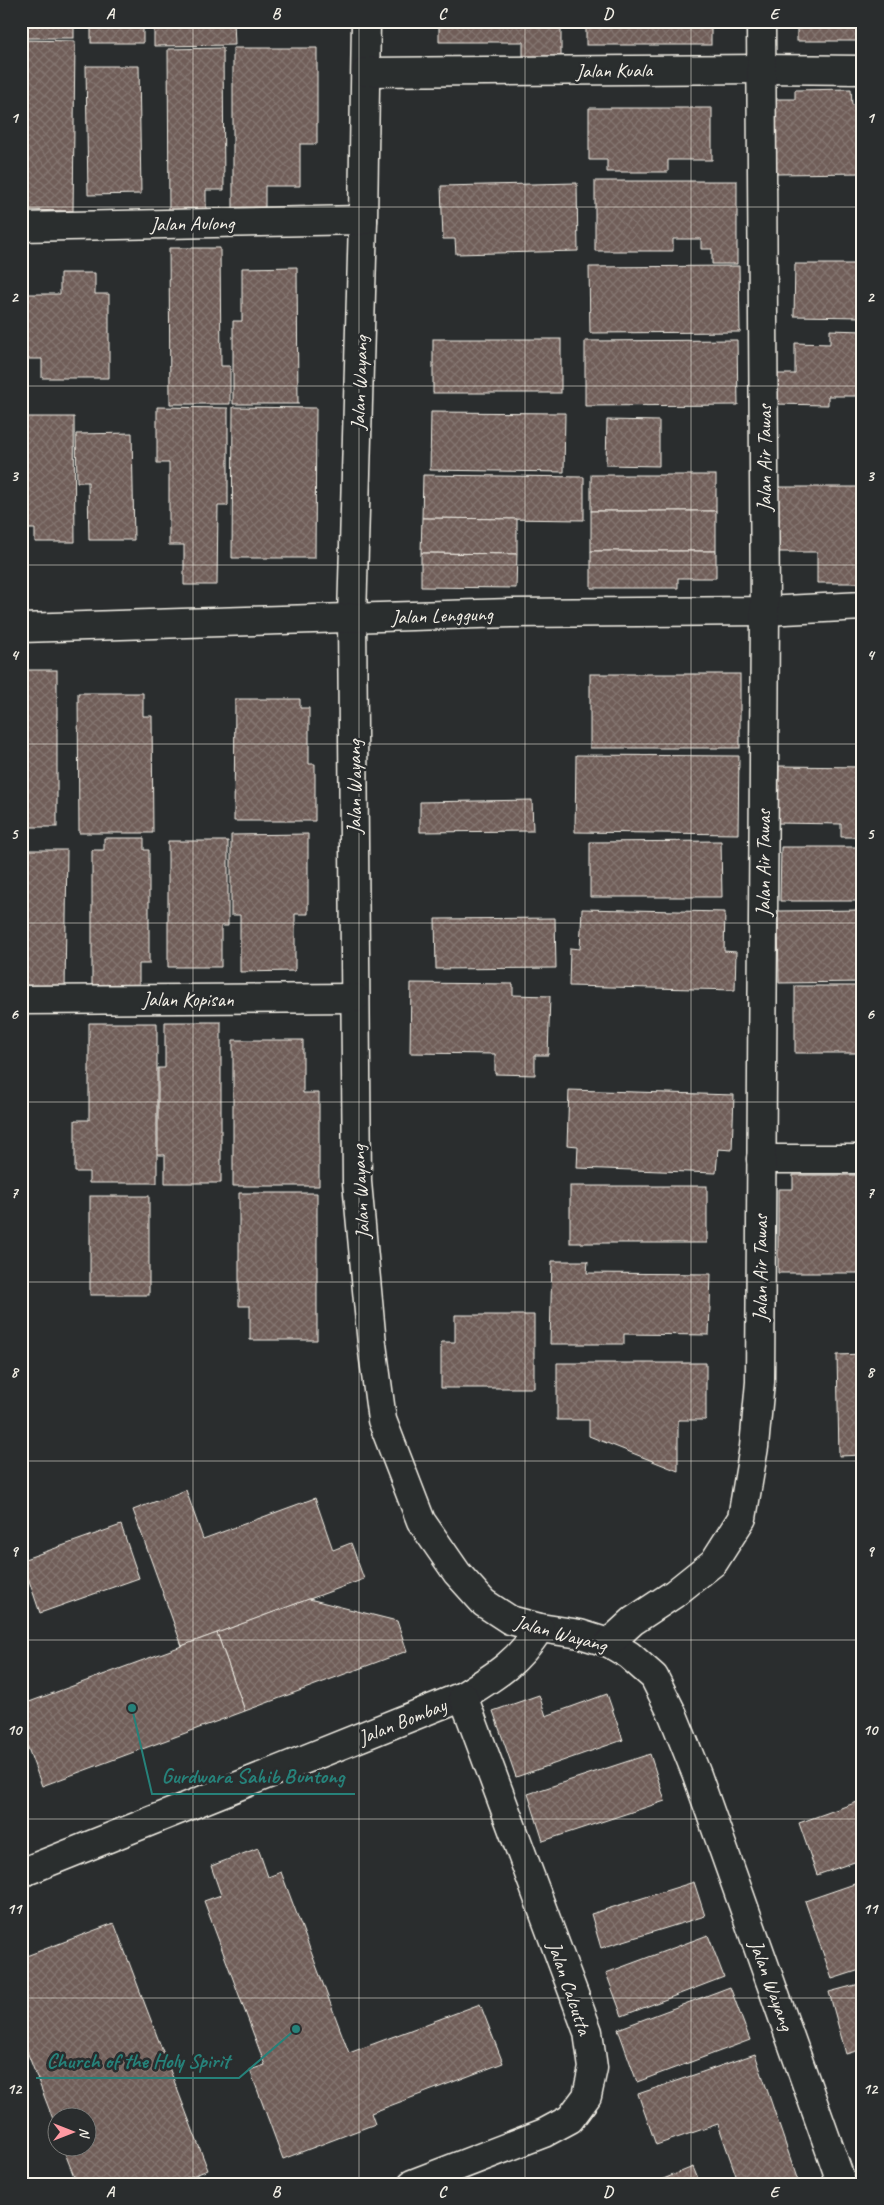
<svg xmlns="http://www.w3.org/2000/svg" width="884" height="2205" font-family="Caveat,sans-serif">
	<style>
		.building { fill: url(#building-cross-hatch); stroke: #f4f1e8 }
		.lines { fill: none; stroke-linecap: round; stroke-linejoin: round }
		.street-casing { stroke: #f4f1e8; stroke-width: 31 }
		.street { stroke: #2a2d2e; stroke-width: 28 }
		.grid { fill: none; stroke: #f4f1e8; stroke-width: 1; stroke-opacity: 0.55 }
		.labels { text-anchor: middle; stroke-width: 5; stroke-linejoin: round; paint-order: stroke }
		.street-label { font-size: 20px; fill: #f4f1e8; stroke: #2a2d2e }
		.leader { fill: none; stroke: #26827a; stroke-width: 2 }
		.callout-dot { fill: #26827a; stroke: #2a2d2e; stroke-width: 2 }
		.callout-label { font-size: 21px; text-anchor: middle; font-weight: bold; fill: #26827a; stroke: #2a2d2e; stroke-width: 5; stroke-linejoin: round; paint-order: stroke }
		.neatline { fill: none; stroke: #f4f1e8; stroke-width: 2 }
		.grid-label { font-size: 16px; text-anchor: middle; font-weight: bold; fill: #f4f1e8 }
	</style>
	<defs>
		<pattern id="building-cross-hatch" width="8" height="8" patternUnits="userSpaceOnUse" patternTransform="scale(1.25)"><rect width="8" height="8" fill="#6f5d58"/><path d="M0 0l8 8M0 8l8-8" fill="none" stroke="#847570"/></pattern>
	</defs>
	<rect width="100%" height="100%" fill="#2a2d2e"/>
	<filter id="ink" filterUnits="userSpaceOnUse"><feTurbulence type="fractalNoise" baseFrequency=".02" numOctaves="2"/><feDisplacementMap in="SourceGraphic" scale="10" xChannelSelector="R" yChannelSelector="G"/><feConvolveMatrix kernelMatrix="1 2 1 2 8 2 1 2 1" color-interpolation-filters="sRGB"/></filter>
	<g filter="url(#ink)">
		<g class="building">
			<rect x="21" y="21" width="53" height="17"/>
			<rect x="91" y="21" width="52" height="22"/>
			<path d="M154,21H234L235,45L154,46Z"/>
			<path d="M439,21H561V60H523V42H439Z"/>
			<rect x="586" y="21" width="125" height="24"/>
			<rect x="797" y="21" width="66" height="20"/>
			<path d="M21,40L75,41L73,211L21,210Z"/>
			<path d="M223,48L224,190H206V213L169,214L168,49Z"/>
			<path d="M233,48H317V144H300V186H265V219H233Z"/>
			<path d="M86,66H139L141,194L88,195Z"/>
			<path d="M851,89L852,105H863V173L776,174V99H795V90Z"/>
			<path d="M589,108H712V160H668V172H607V160H589Z"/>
			<path d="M595,181H737V264H712V249H701V239H673V251H595Z"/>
			<path d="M577,183L578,251L456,254L455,239H443L441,186Z"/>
			<path d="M169,248H220L221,366H230V404H170Z"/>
			<path d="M795,264H863V317L794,316Z"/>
			<path d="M739,266L740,332L590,333L589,267Z"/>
			<path d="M297,267L298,404H233V321H242V268Z"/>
			<path d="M60,273H95V294H109V378H42V359H24V294H60Z"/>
			<path d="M830,330L863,331V404H860V396H828V405L774,404L775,374H795V343L830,344Z"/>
			<rect x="433" y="339" width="128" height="54"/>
			<path d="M737,340L738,405L585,406V341Z"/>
			<path d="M157,407L228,408V506H218L217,585H184V545H169V463H157Z"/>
			<path d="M233,407L316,408L315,558H232Z"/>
			<path d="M431,412L565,413L564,472L430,470Z"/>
			<path d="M21,417H74L75,542H35V529H21Z"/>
			<path d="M607,420L659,421V466L606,465Z"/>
			<path d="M132,433L134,540H89L88,482H77L76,434Z"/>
			<path d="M423,475L584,477V520L422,518Z"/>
			<rect x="591" y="475" width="125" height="36"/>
			<path d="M772,487H863V583H817V552H772Z"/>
			<rect x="591" y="511" width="125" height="40"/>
			<path d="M422,518L517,519V554L421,553Z"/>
			<path d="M591,551H716V578H678V588H591Z"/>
			<path d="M421,553L517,554L516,588L421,587Z"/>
			<rect x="21" y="670" width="36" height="157"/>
			<rect x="590" y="674" width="150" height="74"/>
			<path d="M78,693H143V716H152L153,833H79Z"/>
			<path d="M235,699H300V708H309V764H315V821H234Z"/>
			<path d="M576,755L739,756L738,834L575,832Z"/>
			<path d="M779,766L863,767V837H841V824L778,823Z"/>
			<path d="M532,800L533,831L420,832V802Z"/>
			<path d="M308,834V914H295V971L240,972V915H231V835Z"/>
			<path d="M104,838H144V850H149V964H139V987H92V850H104Z"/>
			<path d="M168,841H228V926H221V967H168Z"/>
			<path d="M721,841L722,897H590V842Z"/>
			<path d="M781,847H863V901H780Z"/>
			<path d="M21,850H67L65,989L21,988Z"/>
			<path d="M582,909L725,912L724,951L736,952L735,990L569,986L570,948L580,949Z"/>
			<path d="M863,910V982L779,983L778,911Z"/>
			<path d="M555,918L556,968L436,969L435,919Z"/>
			<path d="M411,983L513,984V995L550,996L548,1055H535V1075L495,1074V1054L410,1053Z"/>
			<rect x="795" y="986" width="68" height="67"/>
			<path d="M165,1022H221V1183H165V1155H158V1068H165Z"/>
			<path d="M89,1023H157V1183H89V1172H75V1120H89Z"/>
			<path d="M233,1040H303V1093H319V1186H233Z"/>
			<path d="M569,1090L734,1095L732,1150L718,1149L716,1173L577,1168L578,1146L567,1145Z"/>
			<path d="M793,1175H863V1273H778V1189H793Z"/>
			<rect x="570" y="1186" width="137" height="57"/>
			<path d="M239,1193H317V1340H250V1306H239Z"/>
			<rect x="90" y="1196" width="59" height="99"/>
			<path d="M552,1261H588L587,1273L711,1274L709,1335L624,1334V1344H550Z"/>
			<path d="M455,1315H534V1388H441V1342H455Z"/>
			<path d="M863,1354V1455L839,1456L837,1355Z"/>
			<path d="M557,1363H706V1420H678V1471L589,1436V1420H557Z"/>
			<path d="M186,1490L203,1539L315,1498L333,1550L351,1543L364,1579L182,1646L133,1510Z"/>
			<path d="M121,1525L139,1578L40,1613L22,1560Z"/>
			<path d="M309,1599L397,1621L407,1651L245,1711L217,1633Z"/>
			<path d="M217,1633L245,1711L42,1786L21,1729V1705Z"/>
			<path d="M607,1694L623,1740L516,1777L493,1711L539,1695L546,1716Z"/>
			<path d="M650,1754L665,1801L543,1841L528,1794Z"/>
			<path d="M863,1800V1859L817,1875L799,1823Z"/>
			<path d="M258,1848L268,1877L281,1872L349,2053L480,2004L503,2063L371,2113L375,2124L283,2159L250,2070L265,2065L204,1901L221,1895L211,1866Z"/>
			<path d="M863,1881V1969L832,1979L805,1901Z"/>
			<path d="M694,1882L705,1916L601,1948L591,1914Z"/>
			<path d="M114,1923L208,2170L172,2184H77L63,2148H88V2118H58V2132L21,2036V1958Z"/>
			<path d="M708,1935L724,1977L622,2016L606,1973Z"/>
			<path d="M863,1983V2049L846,2054L829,1992Z"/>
			<path d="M730,1987L750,2040L637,2082L618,2029Z"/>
			<path d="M755,2054L799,2184H739L718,2124L656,2145L638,2094Z"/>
			<path d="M693,2167L700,2184H651Z"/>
		</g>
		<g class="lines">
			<defs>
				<g id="street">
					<path d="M366,21L363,220L352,618L357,1182L372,1344L382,1420L421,1521L457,1573L484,1603L510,1620L540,1628L580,1634L609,1643L629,1655L654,1677L673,1715L697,1775L842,2184"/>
					<path d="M366,72L761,69L863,70"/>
					<path d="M21,227L363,220"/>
					<path d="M21,628L511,613L765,611L863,606"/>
					<path d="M21,1000L355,998"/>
					<path d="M761,1159H863"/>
					<path d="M609,1643L633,1621L674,1594L714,1562L742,1518L754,1447L760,1382L765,611L761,21"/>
					<path d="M21,1873L463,1696C497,1675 517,1663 540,1628"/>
					<path d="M412,2184L544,2133L570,2119L587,2096L593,2068L588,2032L463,1696"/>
				</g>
			</defs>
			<use href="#street" class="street-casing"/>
			<use href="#street" class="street"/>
		</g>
	</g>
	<path class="grid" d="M193,21V2184M359,21V2184M525,21V2184M691,21V2184M21,207H863M21,386H863M21,565H863M21,744H863M21,923H863M21,1102H863M21,1282H863M21,1461H863M21,1640H863M21,1819H863M21,1998H863"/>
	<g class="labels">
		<g class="street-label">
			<text transform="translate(614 70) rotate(-1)" y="7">Jalan Kuala</text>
			<text transform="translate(192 223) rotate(-1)" y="7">Jalan Aulong</text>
			<text transform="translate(359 383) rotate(-88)" y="7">Jalan Wayang</text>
			<text transform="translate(764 458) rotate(-90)" y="7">Jalan Air Tawas</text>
			<text transform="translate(442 615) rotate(-2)" y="7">Jalan Lenggung</text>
			<text transform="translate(354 787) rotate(-90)" y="7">Jalan Wayang</text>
			<text transform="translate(763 863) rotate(-90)" y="7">Jalan Air Tawas</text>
			<text x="188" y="1006">Jalan Kopisan</text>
			<text transform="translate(360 1192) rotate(-93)" y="7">Jalan Wayang</text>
			<text transform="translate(760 1268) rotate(-90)" y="7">Jalan Air Tawas</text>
			<text transform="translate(561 1633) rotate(15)" y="7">Jalan Wayang</text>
			<text transform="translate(402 1721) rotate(-22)" y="7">Jalan Bombay</text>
			<text transform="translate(772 1985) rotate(70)" y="7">Jalan Wayang</text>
			<text transform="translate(570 1988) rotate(71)" y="7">Jalan Calcutta</text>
		</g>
	</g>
	<path class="leader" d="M132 1708L152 1794H355M296 2029L239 2078H36"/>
	<g class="callout-dot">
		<circle cx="132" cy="1708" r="5"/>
		<circle cx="296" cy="2029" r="5"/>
	</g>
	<g class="callout-label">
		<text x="253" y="1783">Gurdwara Sahib Buntong</text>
		<text x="138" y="2068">Church of the Holy Spirit</text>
	</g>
	<rect width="884" height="2205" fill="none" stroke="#2a2d2e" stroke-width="55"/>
	<g transform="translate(72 2132) rotate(90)"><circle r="24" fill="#2a2d2e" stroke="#7b7b78"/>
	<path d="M0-4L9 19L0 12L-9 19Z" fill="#ff9aa2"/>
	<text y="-8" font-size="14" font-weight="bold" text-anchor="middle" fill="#f4f1e8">N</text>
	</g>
	<rect x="28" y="28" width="828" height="2150" class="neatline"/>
	<g class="grid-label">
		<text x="110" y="19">A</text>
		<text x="276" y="19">B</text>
		<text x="442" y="19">C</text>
		<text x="608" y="19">D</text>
		<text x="774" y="19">E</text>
		<text x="14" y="123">1</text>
		<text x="870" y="123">1</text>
		<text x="14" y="302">2</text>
		<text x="870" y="302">2</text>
		<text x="14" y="481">3</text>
		<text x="870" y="481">3</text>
		<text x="14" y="660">4</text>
		<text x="870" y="660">4</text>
		<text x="14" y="839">5</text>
		<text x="870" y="839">5</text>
		<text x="14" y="1019">6</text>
		<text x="870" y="1019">6</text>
		<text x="14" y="1198">7</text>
		<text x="870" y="1198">7</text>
		<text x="14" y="1377">8</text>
		<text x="870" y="1377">8</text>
		<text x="14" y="1556">9</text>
		<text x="870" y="1556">9</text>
		<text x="14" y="1735">10</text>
		<text x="870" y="1735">10</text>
		<text x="14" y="1914">11</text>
		<text x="870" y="1914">11</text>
		<text x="14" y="2094">12</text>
		<text x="870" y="2094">12</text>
		<text x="110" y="2197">A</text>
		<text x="276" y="2197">B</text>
		<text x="442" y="2197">C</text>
		<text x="608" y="2197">D</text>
		<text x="774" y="2197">E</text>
	</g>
</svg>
